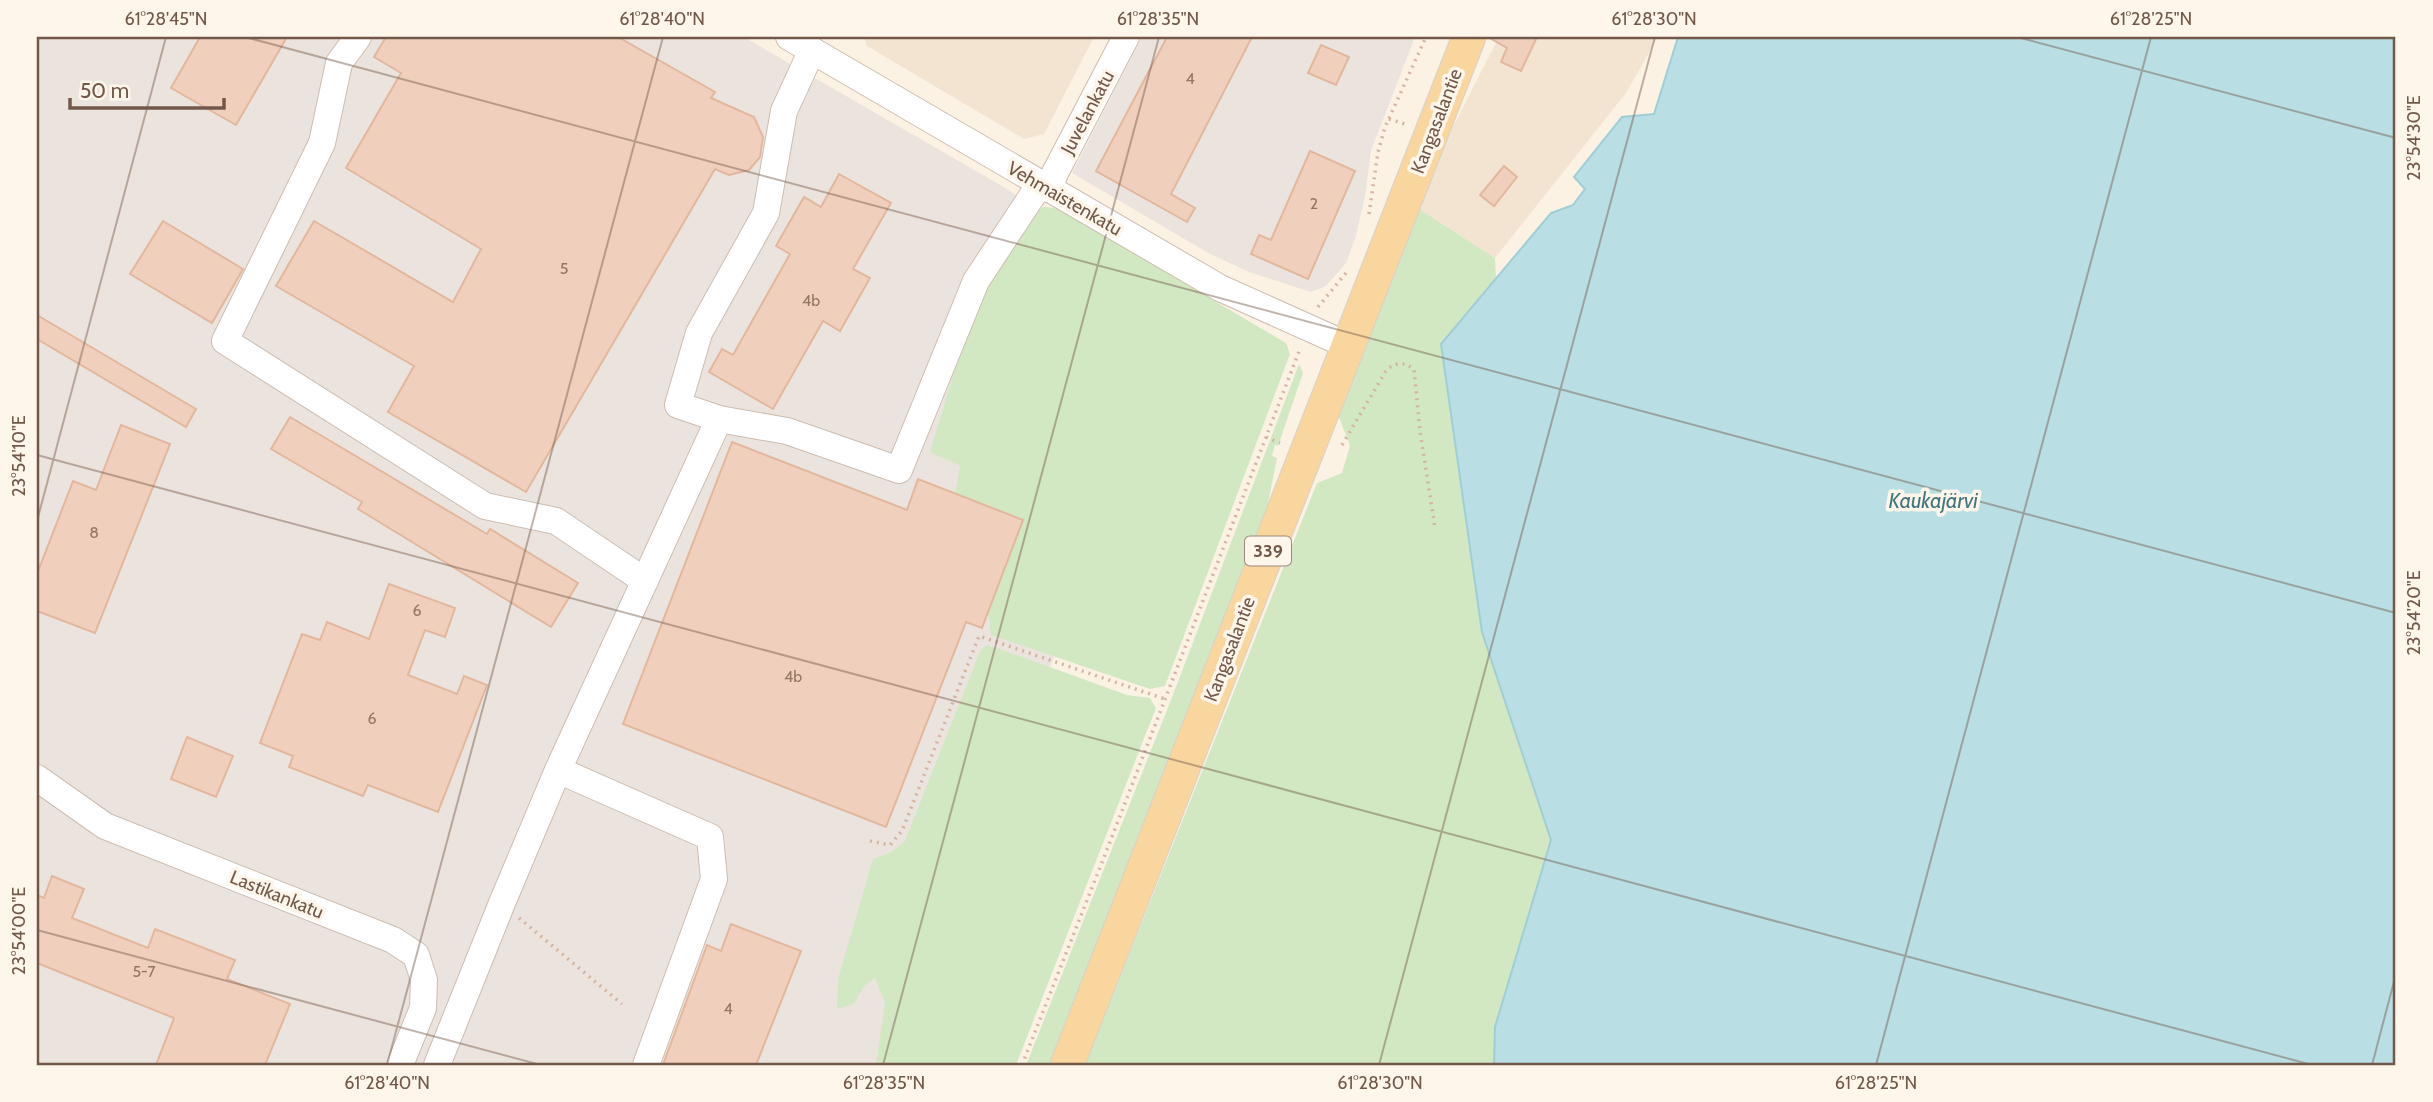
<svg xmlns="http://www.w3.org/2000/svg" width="2433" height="1102" font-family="Cabin,sans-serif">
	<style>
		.residential { fill: #f3e4d2 }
		.industrial { fill: #ebe4de }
		.green { fill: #d2e8c3 }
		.water { fill: #b9dee4; stroke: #a0ced5; stroke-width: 2 }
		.building { fill: #f0d0bc; stroke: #e2b79d; stroke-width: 2 }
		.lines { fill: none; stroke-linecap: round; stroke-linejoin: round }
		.minor-casing { stroke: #cebcae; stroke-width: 28 }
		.major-casing { stroke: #d8d0cc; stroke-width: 35 }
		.path { stroke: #d4b4a0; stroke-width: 3.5; stroke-dasharray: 2 5; stroke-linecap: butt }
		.minor { stroke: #fff; stroke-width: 26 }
		.major { stroke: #f8d69e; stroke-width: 33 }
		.ticks { fill: none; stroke: #73584a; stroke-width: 2; stroke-opacity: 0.45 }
		.labels { text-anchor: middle; stroke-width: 7; stroke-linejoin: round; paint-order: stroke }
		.number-label { font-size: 16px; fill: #927666 }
		.shield { fill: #fef6ea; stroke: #9d877a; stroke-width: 2 }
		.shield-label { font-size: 18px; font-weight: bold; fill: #73584a }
		.street-label { font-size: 19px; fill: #73584a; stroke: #fef6ea }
		.water-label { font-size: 21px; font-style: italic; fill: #42757f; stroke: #fef6ea }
		.neatline { fill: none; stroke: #73584a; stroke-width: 2.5 }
		.ticks-label { font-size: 18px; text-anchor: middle; fill: #73584a }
	</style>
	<rect width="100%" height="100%" fill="#fbf2e4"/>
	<g class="residential">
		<path d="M864,37H1094L1044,134L1024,139L867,46Z"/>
		<path d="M1499,37H1658L1626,93L1495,258L1413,205Z"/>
	</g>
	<g class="industrial">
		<path d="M37,37H744L1002,186L1117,259L1157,393L895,1065H37Z"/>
		<path d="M1142,37H1415L1371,151L1365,197L1355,239L1346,263L1326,286L1311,292L1249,272L1210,254L1072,173Z"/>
	</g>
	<g class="green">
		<path d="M1413,205L1495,258L1496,278L1441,344L1482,632L1551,840L1495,1027L1494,1065H1085L1317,483L1342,473L1350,446L1337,412Z"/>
		<path d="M1043,207L1057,208L1286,343L1290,354L1165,686L1150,689L991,635L988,613L1023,520L955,494L960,466L930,452C957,367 977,270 1043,207Z"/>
		<path d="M1299,364L1303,373L1278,446L1275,445L1272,456L1277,458L1267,508L1051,1065H1026L1171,700Z"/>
		<path d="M986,645L997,648L1127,695L1150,698L1156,708L1016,1065H876L885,1003L875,978L864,986L854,1004L837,1009L838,979L873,859L891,852L905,841L980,651Z"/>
	</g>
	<path class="water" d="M1678,37H2396V1065H1494L1495,1027L1551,840L1482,632L1441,344L1551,213L1573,205L1585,189L1574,177L1622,117L1654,114Z"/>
	<g class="building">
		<path d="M200,37H287L236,125L171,88Z"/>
		<path d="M386,37H618L715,92L711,98L754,117L763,137L760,157L749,170L729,175L715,169L526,492L388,412L414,366L276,286L314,221L453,302L481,249L346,168L401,73L374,57Z"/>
		<path d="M1167,37H1252L1171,194L1195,208L1187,222L1096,171Z"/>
		<path d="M1488,37H1537L1521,71L1501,62L1507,48Z"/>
		<path d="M1321,45L1349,57L1336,85L1308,73Z"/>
		<path d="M1310,151L1355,171L1308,279L1251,254L1259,235L1271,240Z"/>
		<path d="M1504,166L1517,177L1494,206L1480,195Z"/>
		<path d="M839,174L891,203L853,269L870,278L840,331L823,321L773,409L709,372L722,349L733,355L790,254L776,246L804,197L821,207Z"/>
		<path d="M163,221L243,269L212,323L130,274Z"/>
		<path d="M37,315L196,409L186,427L37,339Z"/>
		<path d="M290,417L487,534L490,529L578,583L551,627L358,509L362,502L271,449Z"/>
		<path d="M121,425L170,444L95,633L37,611V574L73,481L96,490Z"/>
		<path d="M732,442L907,510L918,479L1023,520L982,628L966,622L886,827L623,724Z"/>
		<path d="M389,584L455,608L445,637L425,630L408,675L457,694L464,676L487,685L438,812L368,785L363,796L289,767L293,756L260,743L302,634L320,640L327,622L369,639Z"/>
		<path d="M187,737L233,756L216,797L171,779Z"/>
		<path d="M52,876L84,889L72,918L148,948L155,929L235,960L227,979L290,1004L265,1065H156L174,1018L37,963V895L44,898Z"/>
		<path d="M731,924L801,951L756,1065H663L707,945L721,951Z"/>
	</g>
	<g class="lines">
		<defs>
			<g id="minor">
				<path d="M358,37L339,63L322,143L225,341L485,506L556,521L645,581"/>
				<path d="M789,37L1220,288L1347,345"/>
				<path d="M1049,189L1055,173L1126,37"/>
				<path d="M719,419L678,405L699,333L766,213L784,111L812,50"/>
				<path d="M558,770L719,419L787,431L899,470L976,281L1040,184"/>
				<path d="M37,778L105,826L393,940L416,955L424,980L423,1008L400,1065"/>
				<path d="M437,1065L502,903L558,770L710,837L714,879L646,1065"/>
			</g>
			<path id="major" d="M1067,1065L1469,37"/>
		</defs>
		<use href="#minor" class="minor-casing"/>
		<use href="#major" class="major-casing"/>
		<g class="path">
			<path d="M1389,119L1405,124L1406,127"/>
			<path d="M1369,214L1378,152L1385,127L1426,37"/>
			<path d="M1318,307L1346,273"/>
			<path d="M1266,437L1280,443"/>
			<path d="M1342,445L1387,369C1398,362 1403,362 1414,369L1420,431L1435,528"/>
			<path d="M870,841L890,845L902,831L979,636L1165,699"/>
			<path d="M519,918L622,1004"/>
			<path d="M1022,1065L1110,842L1300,349"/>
		</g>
		<use href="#minor" class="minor"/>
		<use href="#major" class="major"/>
	</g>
	<path class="ticks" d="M245,37L2396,613M2017,37L2396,138M37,455L2312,1065M37,521L166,37M37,930L541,1065M387,1065L663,37M883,1065L1159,37M1379,1065L1655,37M1876,1065L2151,37M2372,1065L2396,974"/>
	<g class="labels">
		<g class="number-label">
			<text x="1190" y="84">4</text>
			<text x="1314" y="209">2</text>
			<text x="564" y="274">5</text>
			<text x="811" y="306">4b</text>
			<text x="94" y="538">8</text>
			<text x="417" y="616">6</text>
			<text x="793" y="682">4b</text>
			<text x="372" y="724">6</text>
			<text x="144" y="977">5-7</text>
			<text x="728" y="1014">4</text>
		</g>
		<rect class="shield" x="1245" y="536.5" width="46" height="29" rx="5"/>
		<g class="shield-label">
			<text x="1268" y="557">339</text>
		</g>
		<g class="street-label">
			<text transform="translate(1087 112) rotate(-62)" y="7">Juvelankatu</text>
			<text transform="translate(1436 121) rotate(-69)" y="7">Kangasalantie</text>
			<text transform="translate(1065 198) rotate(30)" y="7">Vehmaistenkatu</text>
			<text transform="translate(1229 649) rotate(-69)" y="7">Kangasalantie</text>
			<text transform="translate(277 894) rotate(22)" y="7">Lastikankatu</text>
		</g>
		<g class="water-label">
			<text x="1933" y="508">Kaukajärvi</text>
		</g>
	</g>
	<rect width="2433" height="1102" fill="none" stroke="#fef6ea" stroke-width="77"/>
	<path d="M70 98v10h154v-10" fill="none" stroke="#73584a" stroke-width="3.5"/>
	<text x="80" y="98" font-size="21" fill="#73584a" stroke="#fef6ea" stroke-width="5" paint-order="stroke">50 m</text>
	<rect x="38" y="38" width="2356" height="1026" class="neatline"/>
	<g class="ticks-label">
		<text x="166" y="25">61°28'45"N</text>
		<text x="662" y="25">61°28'40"N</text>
		<text x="1158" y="25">61°28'35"N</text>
		<text x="1654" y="25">61°28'30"N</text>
		<text x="2151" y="25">61°28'25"N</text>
		<text transform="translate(2414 138) rotate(-90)" y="6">23°54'30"E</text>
		<text transform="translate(19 456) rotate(-90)" y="6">23°54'10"E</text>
		<text transform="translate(2414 613) rotate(-90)" y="6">23°54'20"E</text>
		<text transform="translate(19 931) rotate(-90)" y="6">23°54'00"E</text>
		<text x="387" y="1089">61°28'40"N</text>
		<text x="884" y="1089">61°28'35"N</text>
		<text x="1380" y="1089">61°28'30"N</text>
		<text x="1876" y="1089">61°28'25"N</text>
	</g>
</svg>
